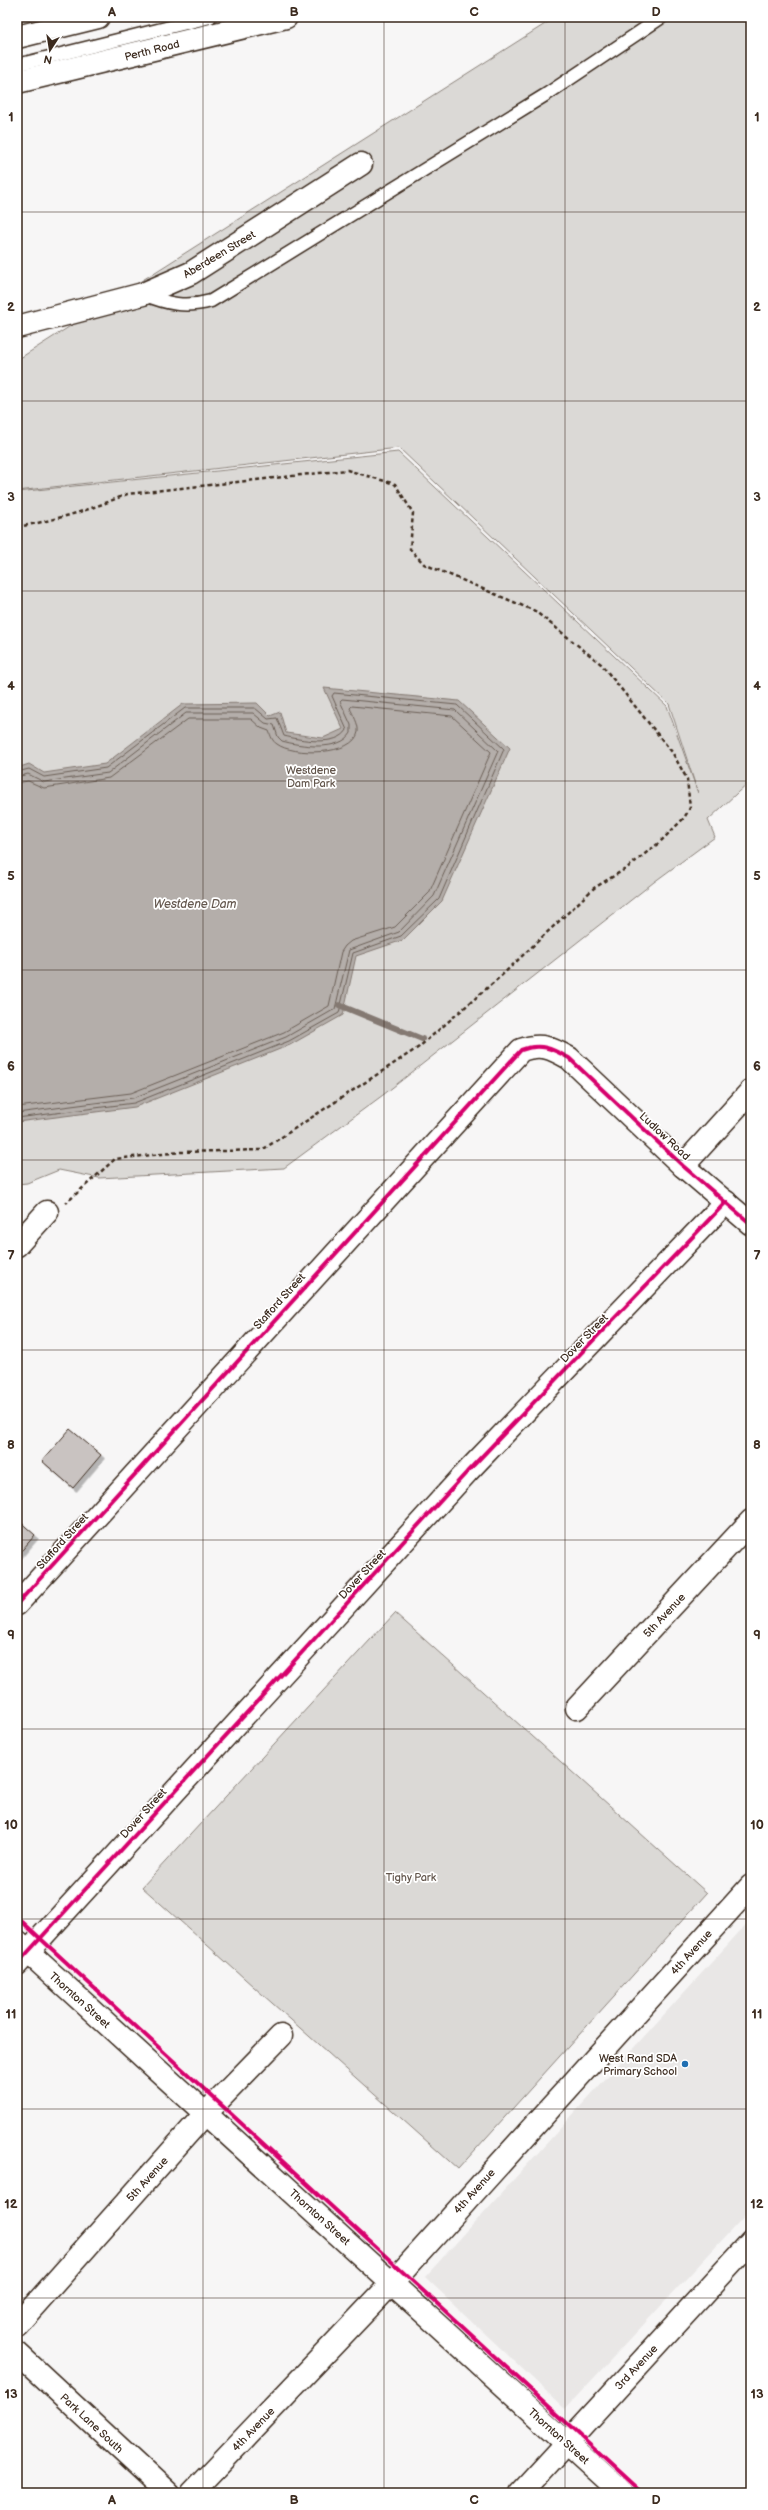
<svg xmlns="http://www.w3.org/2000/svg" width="768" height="2510" font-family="'Balsamiq Sans',sans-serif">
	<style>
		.built { fill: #e9e7e6 }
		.green { fill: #dbd9d6; stroke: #8b827a }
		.water { fill: #b4aeaa; stroke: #847972 }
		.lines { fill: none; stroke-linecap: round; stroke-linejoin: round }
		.shore { stroke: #6b5f56; stroke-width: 1 }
		.stream { stroke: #847972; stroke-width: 6 }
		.building { fill: #c9c3c1; stroke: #3b2a1e; filter: url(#shadow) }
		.lane-casing { stroke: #3b2a1e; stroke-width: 15 }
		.street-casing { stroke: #3b2a1e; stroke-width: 25 }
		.secondary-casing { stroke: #3b2a1e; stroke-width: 25 }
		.path { stroke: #3b2a1e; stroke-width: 2.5; stroke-dasharray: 4 3; stroke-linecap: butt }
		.lane { stroke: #fff; stroke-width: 12 }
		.street { stroke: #fff; stroke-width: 22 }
		.secondary { stroke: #fff; stroke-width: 22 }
		.cycleway-casing { stroke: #fff; stroke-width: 6 }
		.cycleway { stroke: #d6006c; stroke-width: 4 }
		.grid { fill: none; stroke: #3b2a1e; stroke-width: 1; stroke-opacity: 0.55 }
		.poi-dot { fill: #1f6fb2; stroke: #fff; stroke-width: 1.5 }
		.labels { text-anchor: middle; stroke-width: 3.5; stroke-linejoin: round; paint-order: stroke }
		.street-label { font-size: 11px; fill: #3b2a1e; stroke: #fff }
		.park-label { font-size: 11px; fill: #63564c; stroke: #fff }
		.poi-label { font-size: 11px; fill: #3b2a1e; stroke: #fff; text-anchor: end }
		.water-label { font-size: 12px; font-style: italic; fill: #65584f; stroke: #fff }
		.neatline { fill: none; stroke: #3b2a1e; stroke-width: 1.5 }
		.grid-label { font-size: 13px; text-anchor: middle; font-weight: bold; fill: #3b2a1e }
	</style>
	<defs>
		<filter id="shadow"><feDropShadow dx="3.5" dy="3.5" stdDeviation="0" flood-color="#0004"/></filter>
	</defs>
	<rect width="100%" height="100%" fill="#f7f6f6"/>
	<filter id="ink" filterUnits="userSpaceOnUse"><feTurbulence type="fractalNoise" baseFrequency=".025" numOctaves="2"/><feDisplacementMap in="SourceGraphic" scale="8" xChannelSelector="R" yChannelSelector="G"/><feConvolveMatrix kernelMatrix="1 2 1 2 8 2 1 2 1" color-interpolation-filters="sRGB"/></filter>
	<g filter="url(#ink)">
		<path class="built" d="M751,1919V2209L565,2409L425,2277Z"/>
		<g class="green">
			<path d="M556,17H751V780L708,820L715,837L654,882L383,1095L284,1168L99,1178L59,1170L27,1183L17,1184V492L398,452L667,706L698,793L669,704L399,448L17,491V360Z"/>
			<path d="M395,1613L707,1893L458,2169L142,1887Z"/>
		</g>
		<path class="water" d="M324,688L459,701L510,748L442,901L403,940L356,956L343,1015L290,1045L135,1107L17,1122V768L29,764L44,773L105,764L183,704L257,703L270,716L280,712L286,733L323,738L343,729Z"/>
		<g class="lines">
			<g class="shore">
				<path d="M17,772L29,769L44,777L106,768L185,708H255L268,719L277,718L284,736C300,740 337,747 347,730L332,696L334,693L457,705L504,749L439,899L401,936L353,953L339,1013L289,1041L134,1103L17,1118"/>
				<path d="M17,777L28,774L44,782L108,773L186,713H253L265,723L274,725L278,737L282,741C300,746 340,752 351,733V725L340,701L342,699L455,710L498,751L434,896L399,932L349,950L335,1009L286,1037L133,1098L17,1113"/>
				<path d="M17,783L28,781L44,788L109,778L188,719H251L261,728L269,731C271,736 272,741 277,744C292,756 354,756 358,732C359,724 353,715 350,708L352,706L452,716L491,752L429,893L395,927L351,941L345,946L341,952L329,1006L284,1032L131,1093L17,1107"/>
			</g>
			<path class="stream" d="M339,1005L422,1039"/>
		</g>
		<g class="building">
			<path d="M70,1429L101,1455L73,1488L42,1461Z"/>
			<path d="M17,1519L35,1535L17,1556Z"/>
		</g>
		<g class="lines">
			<defs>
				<g id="lane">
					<path d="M17,65L210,17"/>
					<path d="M143,294C167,304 186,308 211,301L547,94L662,17"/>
				</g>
				<g id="street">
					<path d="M17,327L143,294L191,273L361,164"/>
					<path d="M683,1166L751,1091"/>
					<path d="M17,1245L47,1212"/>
					<path d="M17,1604L521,1050C541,1043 551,1048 569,1058L683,1166L751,1224"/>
					<path d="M577,1708L751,1521"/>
					<path d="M17,1964L467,1472L726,1202"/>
					<path d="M17,2325L205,2114L281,2036"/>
					<path d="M17,2353L168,2493"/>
					<path d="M192,2493L392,2283L751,1886"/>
					<path d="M521,2493L751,2242"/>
				</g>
				<g id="secondary">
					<path d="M17,37L98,17"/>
					<path d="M17,82L286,17"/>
					<path d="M17,1942L622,2493"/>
				</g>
			</defs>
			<use href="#lane" class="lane-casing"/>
			<use href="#street" class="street-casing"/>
			<use href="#secondary" class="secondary-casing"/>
			<path class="path" d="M17,527C56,520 91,510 127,494L347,470L395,484L413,513L410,549L424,564L535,611L601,664L672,752L687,779L690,808L684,818L660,842L627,868L594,888L501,976L419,1047L262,1150L181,1152L115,1159L66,1203"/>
			<use href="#lane" class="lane"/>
			<use href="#street" class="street"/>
			<use href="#secondary" class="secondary"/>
			<defs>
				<g id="cycleway">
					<path d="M17,1604L521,1050C541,1043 551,1048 569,1058L683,1166L751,1224"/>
					<path d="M17,1917L643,2493"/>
					<path d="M17,1964L467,1472L726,1202"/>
				</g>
			</defs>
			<use href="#cycleway" class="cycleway-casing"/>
			<use href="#cycleway" class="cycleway"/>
		</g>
	</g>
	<path class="grid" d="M203,17V2493M384,17V2493M565,17V2493M17,212H751M17,401H751M17,591H751M17,781H751M17,970H751M17,1160H751M17,1350H751M17,1540H751M17,1729H751M17,1919H751M17,2109H751M17,2298H751"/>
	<circle class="poi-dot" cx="685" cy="2064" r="4"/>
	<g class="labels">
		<g class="street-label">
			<text transform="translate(152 50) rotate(-14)" y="4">Perth Road</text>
			<text transform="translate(219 254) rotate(-31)" y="4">Aberdeen Street</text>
			<text transform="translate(665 1136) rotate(43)" y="4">Ludlow Road</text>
			<text transform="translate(279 1301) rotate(-48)" y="4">Stafford Street</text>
			<text transform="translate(584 1338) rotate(-46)" y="4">Dover Street</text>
			<text transform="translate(62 1541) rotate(-48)" y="4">Stafford Street</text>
			<text transform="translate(362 1574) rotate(-47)" y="4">Dover Street</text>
			<text transform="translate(664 1615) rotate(-47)" y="4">5th Avenue</text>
			<text transform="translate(143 1813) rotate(-48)" y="4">Dover Street</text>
			<text transform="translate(691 1952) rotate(-48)" y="4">4th Avenue</text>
			<text transform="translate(80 2000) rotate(42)" y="4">Thornton Street</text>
			<text transform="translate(147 2179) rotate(-48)" y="4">5th Avenue</text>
			<text transform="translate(474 2191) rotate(-48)" y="4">4th Avenue</text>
			<text transform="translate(320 2217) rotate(42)" y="4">Thornton Street</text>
			<text transform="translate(636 2367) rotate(-47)" y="4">3rd Avenue</text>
			<text transform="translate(92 2423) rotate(43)" y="4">Park Lane South</text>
			<text transform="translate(253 2429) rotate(-46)" y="4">4th Avenue</text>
			<text transform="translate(559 2436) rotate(42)" y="4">Thornton Street</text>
		</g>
		<g class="park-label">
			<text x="311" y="774">Westdene<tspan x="311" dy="13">Dam Park</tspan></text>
			<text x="411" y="1881">Tighy Park</text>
		</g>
		<g class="poi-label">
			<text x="677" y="2062">West Rand SDA<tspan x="677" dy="13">Primary School</tspan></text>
		</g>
		<g class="water-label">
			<text x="195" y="908">Westdene Dam</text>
		</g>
	</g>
	<rect width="768" height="2510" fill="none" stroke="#fff" stroke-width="44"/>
	<g transform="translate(50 50) rotate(192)" stroke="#ffffff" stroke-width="3" paint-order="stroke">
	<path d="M0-3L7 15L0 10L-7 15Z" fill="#3b2a1e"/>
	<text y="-6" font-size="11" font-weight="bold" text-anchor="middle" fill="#3b2a1e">N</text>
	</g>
	<rect x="22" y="22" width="724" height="2466" class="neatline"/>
	<g class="grid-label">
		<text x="112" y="16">A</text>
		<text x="294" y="16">B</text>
		<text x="474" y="16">C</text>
		<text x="656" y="16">D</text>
		<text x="11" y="121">1</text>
		<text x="757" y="121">1</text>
		<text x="11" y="311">2</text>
		<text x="757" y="311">2</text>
		<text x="11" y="501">3</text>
		<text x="757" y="501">3</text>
		<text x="11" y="690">4</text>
		<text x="757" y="690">4</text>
		<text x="11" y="880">5</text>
		<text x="757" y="880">5</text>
		<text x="11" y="1070">6</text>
		<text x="757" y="1070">6</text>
		<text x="11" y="1260">7</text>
		<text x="757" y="1260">7</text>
		<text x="11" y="1449">8</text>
		<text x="757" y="1449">8</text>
		<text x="11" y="1639">9</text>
		<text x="757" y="1639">9</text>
		<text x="11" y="1829">10</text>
		<text x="757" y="1829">10</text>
		<text x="11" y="2018">11</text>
		<text x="757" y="2018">11</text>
		<text x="11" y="2208">12</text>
		<text x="757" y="2208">12</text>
		<text x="11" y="2398">13</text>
		<text x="757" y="2398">13</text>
		<text x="112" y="2504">A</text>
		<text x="294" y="2504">B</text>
		<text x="474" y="2504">C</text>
		<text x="656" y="2504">D</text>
	</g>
</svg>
